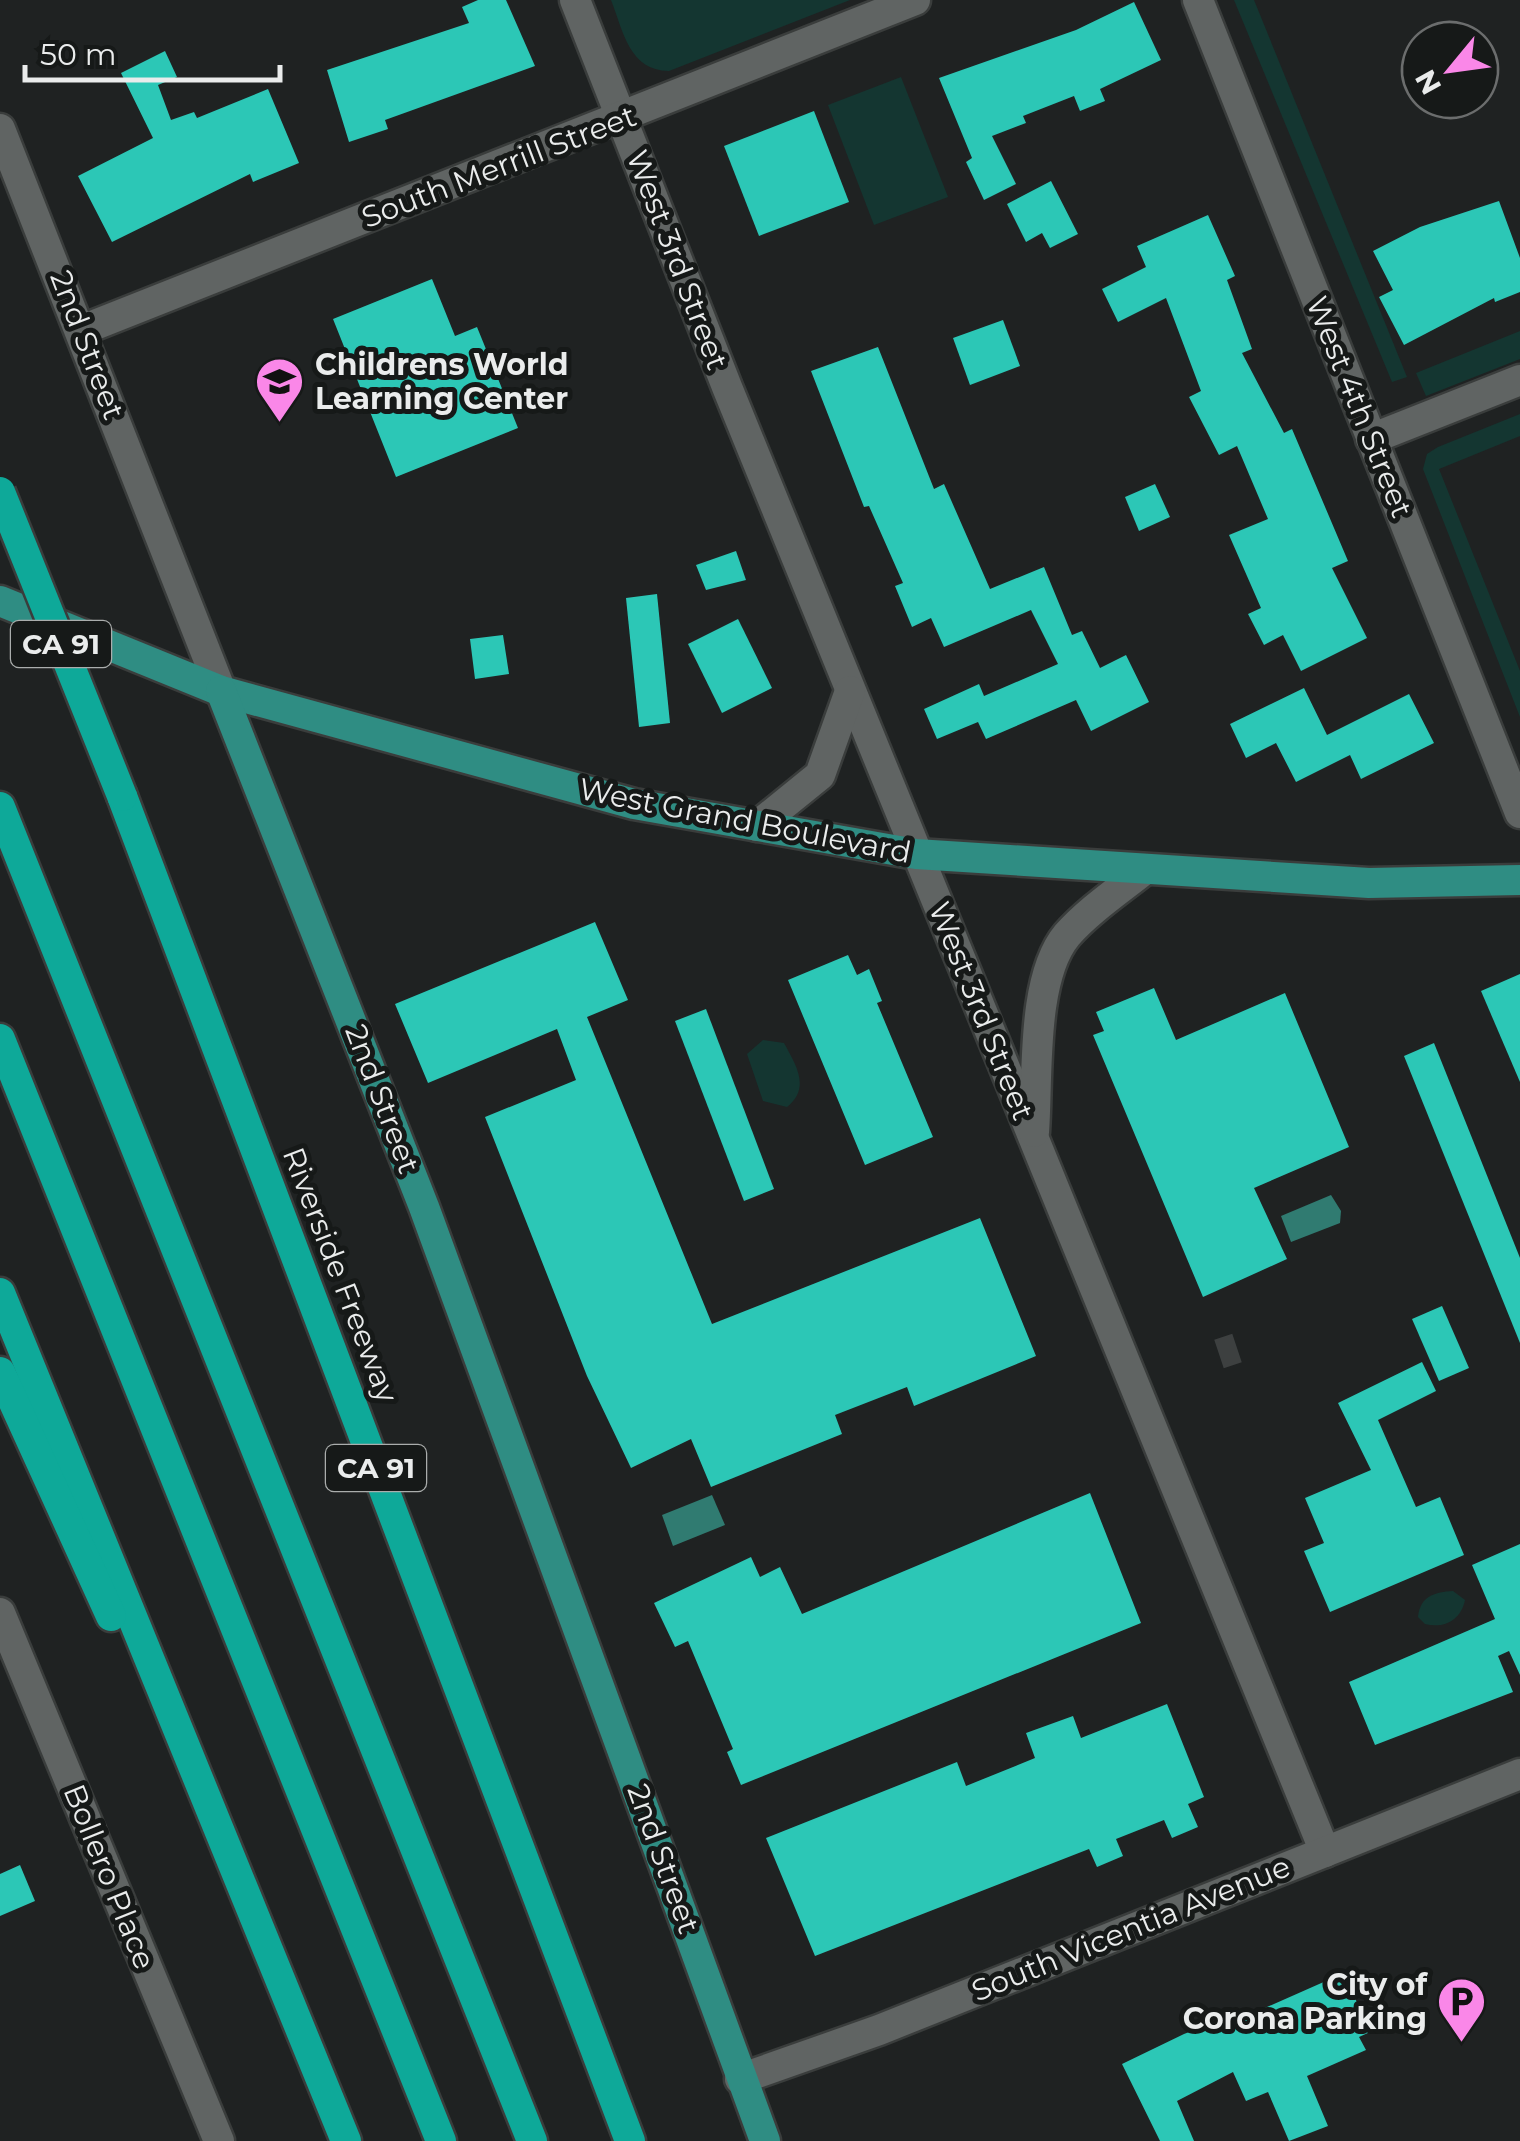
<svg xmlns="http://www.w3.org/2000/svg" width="1520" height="2141" font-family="Montserrat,sans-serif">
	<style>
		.green { fill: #143631 }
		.water { fill: #307b71 }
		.building { fill: #2cc7b6 }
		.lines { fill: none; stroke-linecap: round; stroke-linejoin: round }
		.minor-tunnel { stroke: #3d4040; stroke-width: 30; stroke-dasharray: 30 15; stroke-linecap: butt }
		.minor-casing { stroke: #3a3d3c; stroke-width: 35 }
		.major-casing { stroke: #3a3d3c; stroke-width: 35 }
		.highway-casing { stroke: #3a3d3c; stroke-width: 35 }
		.minor { stroke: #606463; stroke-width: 30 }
		.major { stroke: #2f8d83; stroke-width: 30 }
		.highway { stroke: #0ea999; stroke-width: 30 }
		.highway-bridge-casing { stroke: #3a3d3c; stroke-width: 35; stroke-linecap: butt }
		.highway-bridge { stroke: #0ea999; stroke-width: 30 }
		.labels { text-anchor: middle; stroke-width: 10; stroke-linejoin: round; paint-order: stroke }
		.shield { fill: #161918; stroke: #aaadac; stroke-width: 2.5 }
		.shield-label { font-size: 28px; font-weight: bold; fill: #eaecec }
		.street-label { font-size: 30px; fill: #eaecec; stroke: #161918 }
		.poi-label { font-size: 30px; font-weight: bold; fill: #eaecec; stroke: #161918; text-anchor: start }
	</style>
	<rect width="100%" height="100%" fill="#1f2222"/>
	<g class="green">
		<path d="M611,0H850L669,71C629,70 624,33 611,0Z"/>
		<path d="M1234,0H1254L1407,377L1392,382Z"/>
		<path d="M901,77L948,197L874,225L828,105Z"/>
		<path d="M1520,331V359L1426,396L1416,373Z"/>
		<path d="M1520,414V436L1439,469L1520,671V717L1423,469L1427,454L1438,447Z"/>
		<path d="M763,1040L784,1043C796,1065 811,1088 787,1107L763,1101L747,1054Z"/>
		<path d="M1453,1591L1465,1600C1461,1620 1444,1629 1425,1624L1418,1617C1420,1596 1435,1592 1453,1591Z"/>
	</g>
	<g class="water">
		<path d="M1331,1195L1341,1211L1340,1223L1291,1242L1281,1216Z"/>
		<path d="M712,1495L725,1525L673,1546L662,1515Z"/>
	</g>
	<g class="building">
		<path d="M478,0H506L535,66L385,120L388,129L349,142L327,70L469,23L462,7Z"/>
		<path d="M1134,2L1161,60L1100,89L1105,101L1080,111L1074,96L1023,116L1026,123L992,136L1016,184L984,200L966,162L972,158L939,78L1076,30Z"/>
		<path d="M165,51L177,77L158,85L171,120L194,112L197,118L268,89L299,163L253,182L250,174L112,242L78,176L153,138L121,73Z"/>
		<path d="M814,111L849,202L759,236L724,146Z"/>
		<path d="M1051,181L1078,234L1050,248L1042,233L1026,242L1007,204Z"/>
		<path d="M1499,201L1520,258V292L1495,302L1494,298L1404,345L1379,297L1393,290L1373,251L1420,227Z"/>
		<path d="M1208,215L1235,276L1227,280L1252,349L1242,353L1284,433L1292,429L1348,561L1332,568L1367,638L1301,671L1283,635L1264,645L1248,614L1261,608L1229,535L1268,519L1237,446L1219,455L1189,397L1201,391L1166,298L1118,322L1102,289L1146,267L1137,246Z"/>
		<path d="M432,279L455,336L477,327L518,428L396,477L333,319Z"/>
		<path d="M1003,320L1020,366L970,385L953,338Z"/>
		<path d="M878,347L934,489L944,484L990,589L1044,567L1072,635L1082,631L1100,668L1126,655L1149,702L1091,731L1076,700L986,739L978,722L937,739L924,709L979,684L984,696L1058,664L1031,610L944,647L931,618L912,627L895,586L903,583L869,506L864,507L811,371Z"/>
		<path d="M1155,484L1170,517L1139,531L1125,497Z"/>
		<path d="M736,551L746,580L706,590L696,565Z"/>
		<path d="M657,594L670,723L639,727L626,598Z"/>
		<path d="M738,619L772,688L722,713L688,644Z"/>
		<path d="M503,635L509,674L475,679L470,639Z"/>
		<path d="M1304,688L1327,735L1409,694L1434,743L1361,779L1350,755L1296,782L1276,743L1246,758L1230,724Z"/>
		<path d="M595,922L628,1000L587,1017L712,1324L980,1218L1036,1356L914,1406L907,1387L835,1415L842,1434L711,1487L691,1439L631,1468L587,1376L485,1117L576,1080L557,1029L428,1083L395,1004Z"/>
		<path d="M848,955L857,975L869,969L882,1001L877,1003L933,1137L865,1165L788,980Z"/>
		<path d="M1520,974V1082L1481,991Z"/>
		<path d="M1154,988L1176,1040L1285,993L1349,1147L1254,1188L1287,1259L1203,1297L1093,1035L1104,1031L1096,1012Z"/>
		<path d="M706,1009L774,1189L744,1201L675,1021Z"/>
		<path d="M1434,1043L1520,1258V1343L1404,1056Z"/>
		<path d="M1442,1306L1469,1368L1439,1381L1412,1319Z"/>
		<path d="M1422,1362L1436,1391L1378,1420L1416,1507L1440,1497L1464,1555L1330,1612L1304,1551L1324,1543L1305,1498L1371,1470L1338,1403Z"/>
		<path d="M1090,1493L1141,1623L741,1785L727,1752L733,1749L688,1641L675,1647L654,1603L751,1557L760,1577L780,1567L802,1614Z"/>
		<path d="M1520,1544V1675L1509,1651L1498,1656L1513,1692L1375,1745L1349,1682L1495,1619L1472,1565Z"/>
		<path d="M1167,1704L1204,1797L1188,1804L1198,1827L1172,1838L1164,1820L1116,1839L1123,1856L1097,1867L1089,1849L815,1956L766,1838L957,1762L966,1786L1035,1758L1026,1733L1073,1716L1081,1738Z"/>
		<path d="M20,1865L35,1901L0,1916V1874Z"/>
		<path d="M1344,1973L1370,2032L1359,2037L1366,2050L1307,2076L1328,2126L1289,2141L1268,2092L1246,2101L1233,2072L1177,2101L1194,2141H1160L1122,2064L1184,2034L1247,2010L1249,2015Z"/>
	</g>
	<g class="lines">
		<path class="minor-tunnel" d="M1219,1354L1237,1348"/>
		<defs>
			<g id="minor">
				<path d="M575,0L727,387L1325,1852"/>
				<path d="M1198,0L1520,813"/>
				<path d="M0,129L221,691"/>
				<path d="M82,330L915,0"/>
				<path d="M1371,439L1520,380"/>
				<path d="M757,826L820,775L850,691"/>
				<path d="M1034,1132C1038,1078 1031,978 1067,935C1088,911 1119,890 1144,870"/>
				<path d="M0,1613L219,2141"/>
				<path d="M740,2079L879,2030L1520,1774"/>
			</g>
			<g id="major">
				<path d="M0,601L221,691L634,804L916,854L1369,883L1520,880"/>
				<path d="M221,691L424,1207L765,2141"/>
			</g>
			<g id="highway">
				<path d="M122,796L630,2141"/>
				<path d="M0,807L532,2141"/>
				<path d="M0,1039L441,2141"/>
				<path d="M0,1293L346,2141"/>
				<path d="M0,1372L111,1616"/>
			</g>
		</defs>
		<use href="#minor" class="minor-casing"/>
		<use href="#major" class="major-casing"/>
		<use href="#highway" class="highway-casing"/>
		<use href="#minor" class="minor"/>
		<use href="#major" class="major"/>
		<use href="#highway" class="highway"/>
		<defs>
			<path id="highway-bridge" d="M0,492L122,796"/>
		</defs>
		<use href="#highway-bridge" class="highway-bridge-casing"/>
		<use href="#highway-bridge" class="highway-bridge"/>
	</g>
	<defs>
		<symbol id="school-pin" viewBox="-11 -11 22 30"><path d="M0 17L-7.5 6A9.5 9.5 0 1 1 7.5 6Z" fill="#fa87e8" stroke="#161918"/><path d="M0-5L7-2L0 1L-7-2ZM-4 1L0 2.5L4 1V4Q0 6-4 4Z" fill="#111"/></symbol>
		<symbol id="parking-pin" viewBox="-11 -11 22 30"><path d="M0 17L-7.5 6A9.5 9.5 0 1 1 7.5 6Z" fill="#fa87e8" stroke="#161918"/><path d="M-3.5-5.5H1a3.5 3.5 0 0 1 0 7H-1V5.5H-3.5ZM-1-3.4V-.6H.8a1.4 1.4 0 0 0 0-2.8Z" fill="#111"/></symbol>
	</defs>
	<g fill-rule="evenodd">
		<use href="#school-pin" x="252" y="354" width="55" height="75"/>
		<use href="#parking-pin" x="1434" y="1974" width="55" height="75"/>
	</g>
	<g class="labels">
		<g class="shield">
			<rect x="11" y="621" width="100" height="46" rx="8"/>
			<rect x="326" y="1445" width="100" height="46" rx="8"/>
		</g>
		<g class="shield-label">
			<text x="61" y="654">CA 91</text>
			<text x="376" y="1478">CA 91</text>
		</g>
		<g class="street-label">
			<text transform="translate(499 167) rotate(-21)" y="10">South Merrill Street</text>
			<text transform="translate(677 260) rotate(69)" y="10">West 3rd Street</text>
			<text transform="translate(87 345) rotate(69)" y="10">2nd Street</text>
			<text transform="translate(1359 407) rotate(68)" y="10">West 4th Street</text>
			<text transform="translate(745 821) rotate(11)" y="10">West Grand Boulevard</text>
			<text transform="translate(981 1011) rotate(68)" y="10">West 3rd Street</text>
			<text transform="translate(382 1099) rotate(69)" y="10">2nd Street</text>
			<text transform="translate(340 1275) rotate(69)" y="10">Riverside Freeway</text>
			<text transform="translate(663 1859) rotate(70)" y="10">2nd Street</text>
			<text transform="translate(109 1877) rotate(68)" y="10">Bollero Place</text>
			<text transform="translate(1131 1929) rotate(-22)" y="10">South Vicentia Avenue</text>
		</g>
		<g class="poi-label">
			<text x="315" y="375">Childrens World<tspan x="315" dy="34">Learning Center</tspan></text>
			<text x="1427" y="1995" text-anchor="end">City of<tspan x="1427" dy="34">Corona Parking</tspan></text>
		</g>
	</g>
	<g transform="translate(1450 70) rotate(241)"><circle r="48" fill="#161918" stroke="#6b6d6d" stroke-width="2.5"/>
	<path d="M0-8L18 38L0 25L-18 38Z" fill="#fa87e8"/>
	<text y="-15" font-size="28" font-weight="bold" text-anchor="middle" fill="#eaecec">N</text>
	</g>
	<path d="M25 65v15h255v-15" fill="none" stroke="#eaecec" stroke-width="5"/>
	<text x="40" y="65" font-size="30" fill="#eaecec" stroke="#161918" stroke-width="8" paint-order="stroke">50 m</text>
</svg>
